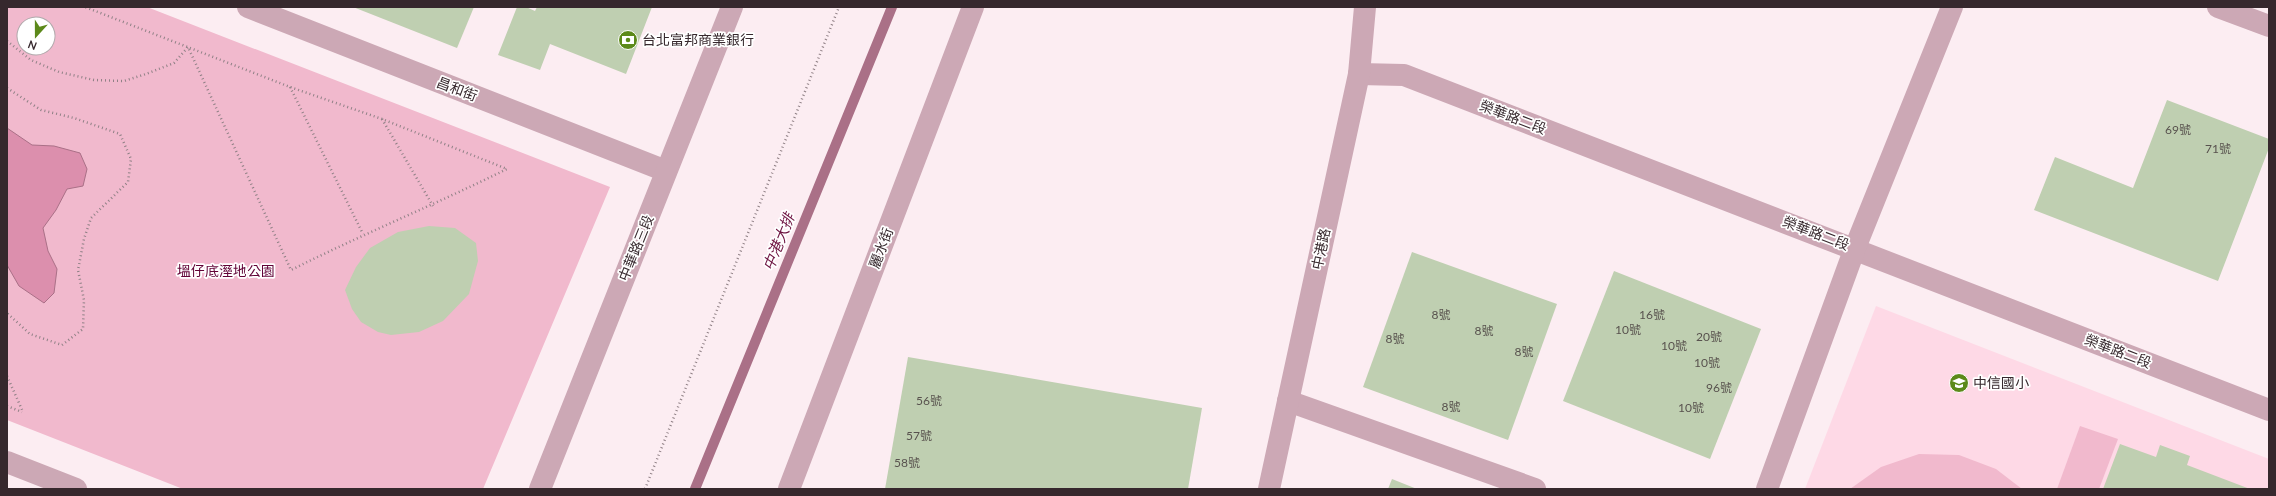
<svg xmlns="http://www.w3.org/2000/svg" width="2276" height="496" font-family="Lato,'Noto Sans TC',sans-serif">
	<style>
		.built { fill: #fed9e6 }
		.green { fill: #f1b9cd; fill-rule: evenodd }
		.water { fill: #dc8fad; stroke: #aa7087 }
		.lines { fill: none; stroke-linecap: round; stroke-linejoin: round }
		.stream { stroke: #aa7087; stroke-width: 10 }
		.building { fill: #bfcfb1 }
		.path { stroke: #908186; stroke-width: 2.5; stroke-dasharray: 1 3; stroke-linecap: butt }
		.minor { stroke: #cca8b5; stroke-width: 22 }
		.tertiary { stroke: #cca8b5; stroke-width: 22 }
		.labels { text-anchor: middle; stroke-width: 3.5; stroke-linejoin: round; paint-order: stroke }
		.number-label { font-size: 12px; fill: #58524e }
		.poi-label { font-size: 14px; fill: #36282d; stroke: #fff; text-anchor: start }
		.street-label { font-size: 14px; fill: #36282d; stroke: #fff }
		.park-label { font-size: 14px; fill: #610337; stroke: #fff }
		.water-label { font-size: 15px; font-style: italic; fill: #6d1240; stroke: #fff }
	</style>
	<rect width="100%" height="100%" fill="#fcedf2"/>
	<path class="built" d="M1876,306L2269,459V489H1805Z"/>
	<g class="green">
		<path d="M7,7H147L610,187L483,489H183L7,420ZM24,24H48V48H24Z"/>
		<path d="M2080,426L2118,439L2099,489H2057Z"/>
		<path d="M1919,454L1959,455L1996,469L2022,489H1850L1881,467Z"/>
	</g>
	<path class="water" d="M7,128L32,145L54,146L80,153L87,169L83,186L67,189L56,210L43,228L48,251L57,269L54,293L44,303L19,286L7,265Z"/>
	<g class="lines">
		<path class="stream" d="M695,489L892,7"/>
	</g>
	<g class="building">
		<path d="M353,7H474L457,48Z"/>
		<path d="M517,7H526L535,11L537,7H652L626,74L550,44L540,70L498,55Z"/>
		<path d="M2167,100L2269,139V148L2218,281L2034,210L2055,157L2133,188Z"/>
		<path d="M429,226L455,228L476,243L478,261L469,294L443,321L419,332L391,335L378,332L361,322L352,309L345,290L356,267L370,248L398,232Z"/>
		<path d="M1412,252L1557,304L1508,440L1363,387Z"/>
		<path d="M1614,271L1761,329L1710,459L1563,401Z"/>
		<path d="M908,357L1202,408L1188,489H885Z"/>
		<path d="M2120,444L2156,457L2160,445L2190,456L2187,465L2250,489H2103Z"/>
		<path d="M1392,479L1417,489H1388Z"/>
	</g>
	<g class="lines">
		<g class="path">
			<path d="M7,41L31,60L59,72L94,80L124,81L146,74L174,63L188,47L291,270C363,234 436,204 507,169L382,119L290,87L85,7"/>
			<path d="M290,87L363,234"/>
			<path d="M7,88L41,110L74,118L120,134L131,159L128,182L91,218L84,239L78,270L84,300L83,329L62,345L30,334L7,313"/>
			<path d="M382,119L433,206"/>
			<path d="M7,376L23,412"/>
			<path d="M7,406L22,412"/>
			<path d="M645,489L839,7"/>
		</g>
		<g class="minor">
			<path d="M248,7L666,171"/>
			<path d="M2218,7L2269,26"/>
			<path d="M1359,74L1404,75L2269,410"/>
			<path d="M1288,401L1535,489"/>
			<path d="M7,462L76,489"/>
			<path d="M789,489L973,7"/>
			<path d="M1767,489L1855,248L1952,7"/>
		</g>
		<g class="tertiary">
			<path d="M540,489L732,7"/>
			<path d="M1269,489L1359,74L1365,7"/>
		</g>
	</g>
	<defs>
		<symbol id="bank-disc" viewBox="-11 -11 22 22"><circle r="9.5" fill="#5c891a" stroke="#fff"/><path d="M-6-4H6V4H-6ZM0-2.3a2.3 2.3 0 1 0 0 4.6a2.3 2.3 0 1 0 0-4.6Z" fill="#fff"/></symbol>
		<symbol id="school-disc" viewBox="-11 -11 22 22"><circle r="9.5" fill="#5c891a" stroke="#fff"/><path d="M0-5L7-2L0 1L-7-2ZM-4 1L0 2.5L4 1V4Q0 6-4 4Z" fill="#fff"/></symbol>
	</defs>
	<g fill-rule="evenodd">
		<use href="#bank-disc" x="617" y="29" width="22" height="22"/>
		<use href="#school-disc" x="1948" y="372" width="22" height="22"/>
	</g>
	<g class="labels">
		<g class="number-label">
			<text x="2178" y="134">69號</text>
			<text x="2218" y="153">71號</text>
			<text x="1441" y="319">8號</text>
			<text x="1652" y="319">16號</text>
			<text x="1628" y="334">10號</text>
			<text x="1484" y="335">8號</text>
			<text x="1709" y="341">20號</text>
			<text x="1395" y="343">8號</text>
			<text x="1674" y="350">10號</text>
			<text x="1524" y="356">8號</text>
			<text x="1707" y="367">10號</text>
			<text x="1719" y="392">96號</text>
			<text x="929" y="405">56號</text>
			<text x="1451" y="411">8號</text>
			<text x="1691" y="412">10號</text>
			<text x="919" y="440">57號</text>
			<text x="907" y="467">58號</text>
		</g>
		<g class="poi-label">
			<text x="642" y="45">台北富邦商業銀行</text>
			<text x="1973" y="388">中信國小</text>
		</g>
		<g class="street-label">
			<text transform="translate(457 89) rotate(21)" y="5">昌和街</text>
			<text transform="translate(1513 117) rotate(21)" y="5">榮華路二段</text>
			<text transform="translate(1816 233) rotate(21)" y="5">榮華路二段</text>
			<text transform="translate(636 248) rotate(-68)" y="5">中華路三段</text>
			<text transform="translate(881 248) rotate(-69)" y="5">麗水街</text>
			<text transform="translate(1321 249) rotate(-78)" y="5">中港路</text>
			<text transform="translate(2118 351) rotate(21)" y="5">榮華路二段</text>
		</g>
		<g class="park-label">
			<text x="226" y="276">塭仔底溼地公園</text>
		</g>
		<g class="water-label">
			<text transform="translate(779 242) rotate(-68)" y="5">中港大排</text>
		</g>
	</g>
	<rect width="2276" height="496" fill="none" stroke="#36282d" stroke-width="16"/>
	<g transform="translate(36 36) rotate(201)"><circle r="19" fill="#ffffff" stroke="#afa9ab"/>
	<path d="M0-3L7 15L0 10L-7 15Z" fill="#5c891a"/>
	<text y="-6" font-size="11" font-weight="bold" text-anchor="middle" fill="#36282d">N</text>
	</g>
</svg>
